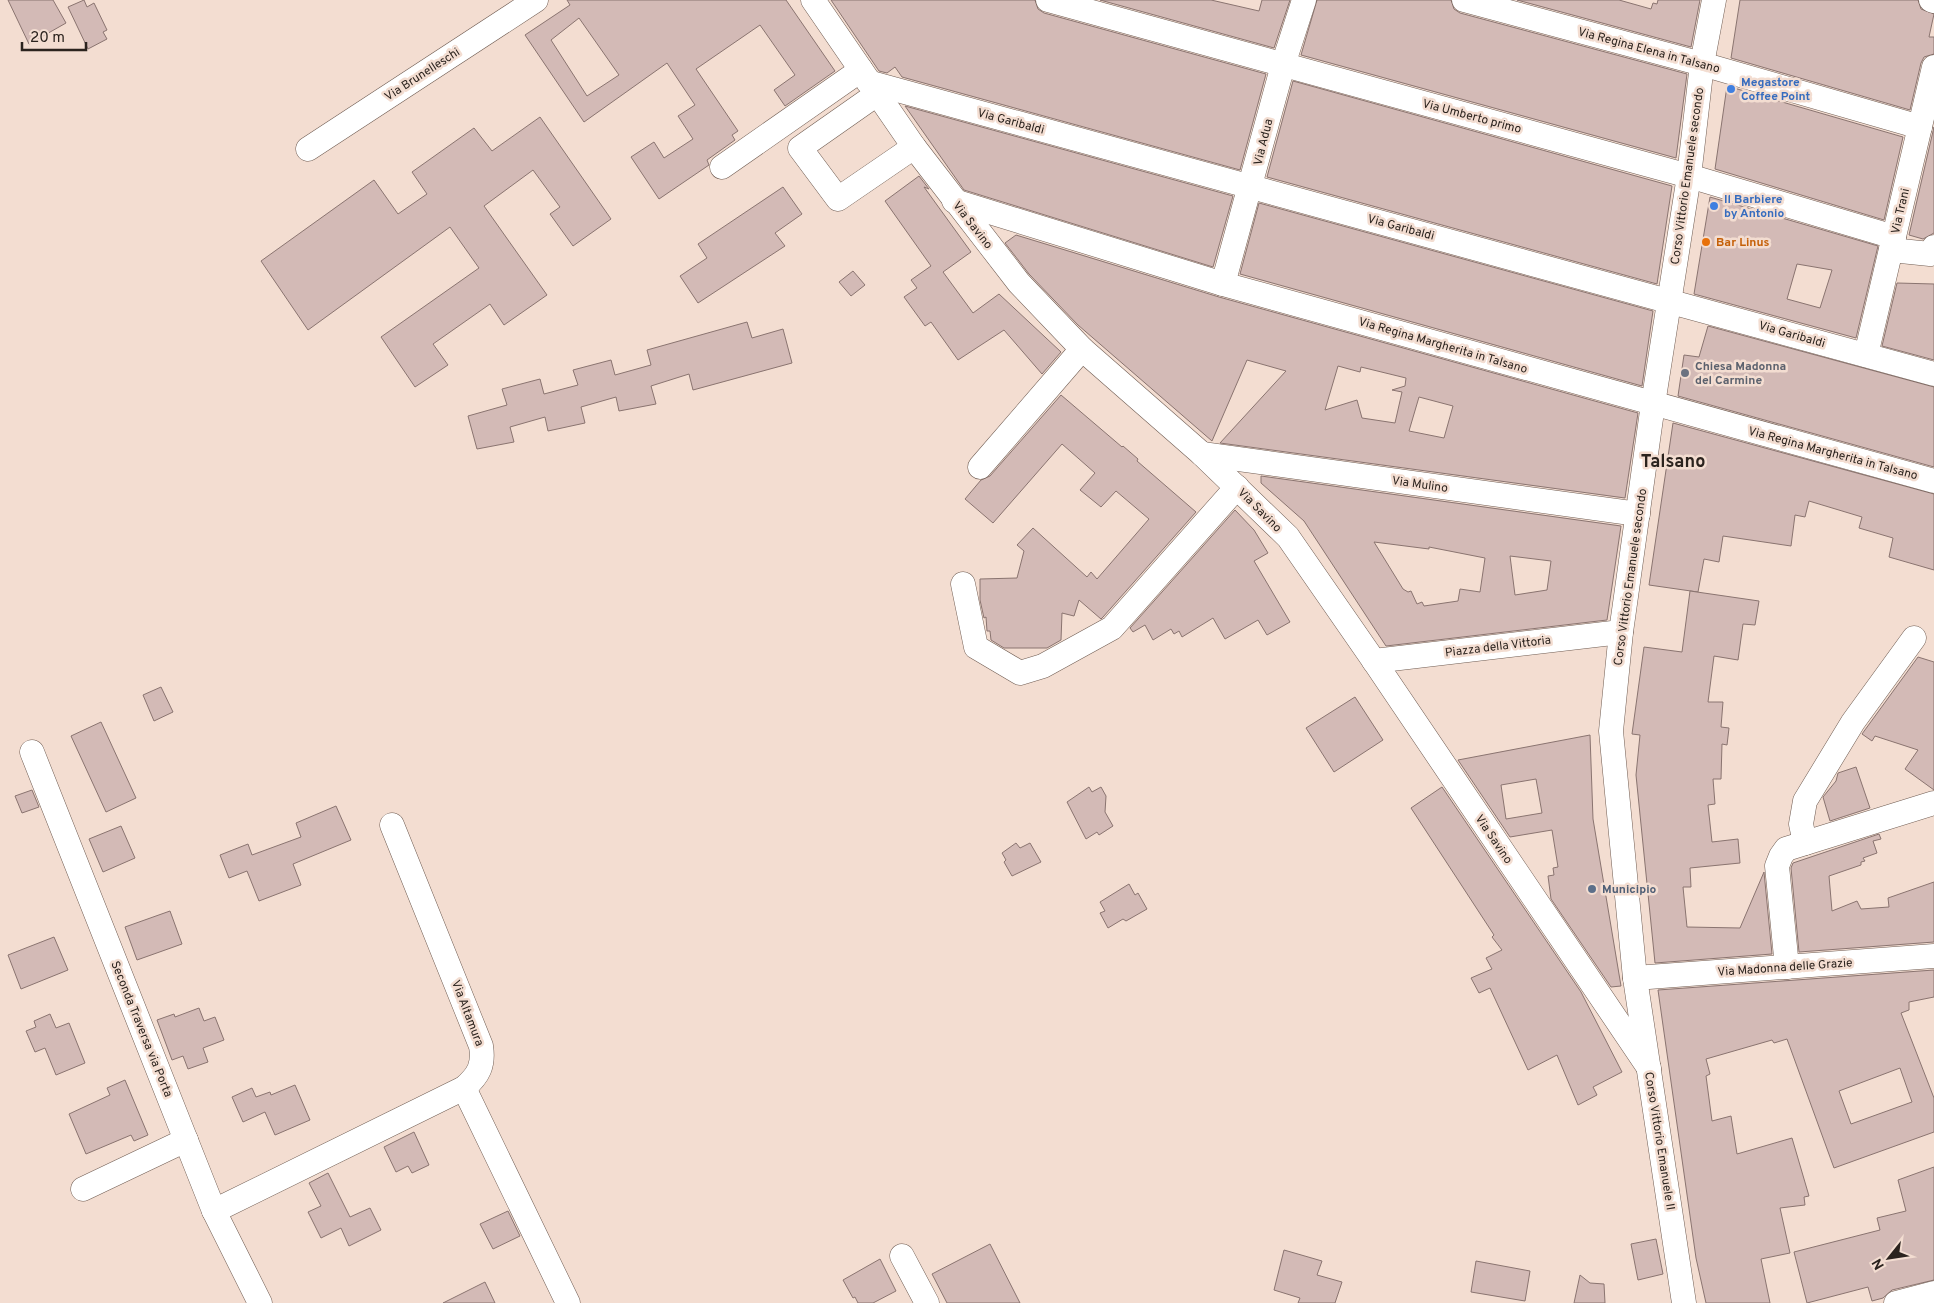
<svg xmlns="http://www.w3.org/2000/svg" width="1934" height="1303" font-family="Overpass,sans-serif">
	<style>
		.building { fill: #d3bab6; stroke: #8a7470; fill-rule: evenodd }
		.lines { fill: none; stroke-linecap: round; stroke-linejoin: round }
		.minor-casing { stroke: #705d53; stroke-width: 25 }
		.minor { stroke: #fff; stroke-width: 24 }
		.shop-dot { fill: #3f7fe0; stroke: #f3ddd1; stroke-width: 2 }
		.food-dot { fill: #e8710a; stroke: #f3ddd1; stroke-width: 2 }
		.worship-dot { fill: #6b7280; stroke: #f3ddd1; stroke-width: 2 }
		.service-dot { fill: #5c6f8a; stroke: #f3ddd1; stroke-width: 2 }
		.labels { text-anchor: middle; stroke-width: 5; stroke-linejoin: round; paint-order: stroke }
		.street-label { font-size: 12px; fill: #2b231e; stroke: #f3ddd1 }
		.shop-label { font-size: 12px; font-weight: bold; fill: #366cbe; stroke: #f3ddd1; text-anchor: start }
		.food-label { font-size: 12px; font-weight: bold; fill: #c56008; stroke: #f3ddd1; text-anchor: start }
		.worship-label { font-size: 12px; font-weight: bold; fill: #5b616d; stroke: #f3ddd1; text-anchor: start }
		.service-label { font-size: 12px; font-weight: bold; fill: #4e5e75; stroke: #f3ddd1; text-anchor: start }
		.district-label { font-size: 18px; font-weight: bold; fill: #2b231e; stroke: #f3ddd1 }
	</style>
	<rect width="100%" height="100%" fill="#f3ddd1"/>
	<g class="building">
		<path d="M8,0H53L66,23L29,44Z"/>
		<path d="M84,0L87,7L94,3L107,30L103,32L107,39L88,49L68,7Z"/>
		<path d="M567,0H786L835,71L785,106L774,90L795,75L760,25L696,69L738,131L732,135L735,140L707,160L709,165L659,199L631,157L654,142L664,158L693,139L678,116L695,105L667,63L584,122L525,35L570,5ZM579,18L619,75L587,96L551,40Z"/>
		<path d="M831,0H1035L1038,9L1044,13L1266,74L1240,170L902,77L895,67L887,73L879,71Z"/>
		<path d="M1100,0H1211L1259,11L1262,0H1290L1274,48Z"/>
		<path d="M1317,0H1451L1454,9L1460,13L1687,74L1676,158L1301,55Z"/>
		<path d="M1517,0H1619L1651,9L1653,3L1657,4L1658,0H1700L1691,47Z"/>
		<path d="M1740,0H1918L1921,9L1934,14L1929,37H1934V54L1924,57L1921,63L1910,110L1731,58Z"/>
		<path d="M1293,81L1672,186L1657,284L1267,177Z"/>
		<path d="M1727,86L1903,137L1884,220L1715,169Z"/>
		<path d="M905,106L1233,196L1213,267L964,190Z"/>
		<path d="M540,117L611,219L573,246L550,214L560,207L533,170L484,206L547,295L504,325L490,304L433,344L448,365L415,387L381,337L479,268L450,227L308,330L261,261L374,180L398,214L427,194L412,172L474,128L492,151Z"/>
		<path d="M1934,127V233L1923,239L1909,235Z"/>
		<path d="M919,176L929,189L924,187L971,252L943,272L973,313L999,294L1061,352L1042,374L1004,330L958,360L931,322L925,326L904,297L917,288L911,280L931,266L885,201Z"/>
		<path d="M783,187L802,214L775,233L785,246L698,303L680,276L707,258L698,244Z"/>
		<path d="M1710,197L1878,246L1856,338L1694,294ZM1797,264L1832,270L1820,308L1787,299Z"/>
		<path d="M1259,203L1653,311L1642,386L1240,274Z"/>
		<path d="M1016,235L1219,297L1638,413L1625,498L1220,443L1286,371L1247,360L1212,441L1078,325L1029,274L1005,243ZM1338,366L1360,372L1361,367L1406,378L1405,386L1392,390L1402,392L1395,423L1362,418L1357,400L1325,410ZM1419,397L1453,406L1444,438L1409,431Z"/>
		<path d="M853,271L865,285L851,296L839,282Z"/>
		<path d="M1897,283L1934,284V360L1882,346Z"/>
		<path d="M747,322L752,338L783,329L792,363L693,390L689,374L651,386L656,404L619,411L616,397L581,407L585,423L548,431L545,417L510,427L514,442L477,449L468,416L507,405L502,389L540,379L544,394L578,385L573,370L611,360L615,375L651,365L647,350Z"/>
		<path d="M1708,326L1934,387V467L1678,396L1684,355L1699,357Z"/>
		<path d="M1061,395L1122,447L1123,446L1138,459L1137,461L1196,512L1103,617L1101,619L1079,600L1074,616L1062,613L1061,640L1047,648H1004L991,640L990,631H987L986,617L984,618L980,600V579L1017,578L1024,551L1017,545L1033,528L1087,577L1091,572L1097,579L1149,519L1116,491L1101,507L1080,490L1095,473L1062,444L993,523L965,499L981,480L990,476Z"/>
		<path d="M1673,423L1934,494V570L1889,557L1893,538L1859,528L1862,517L1809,501L1805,517L1795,515L1791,546L1723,536L1719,562L1704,559L1698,592L1649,585Z"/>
		<path d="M1261,476L1621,526L1607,620L1386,646L1304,521L1261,483ZM1374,542L1429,549V547L1485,558L1480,592L1460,589L1458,601L1424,606L1422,602L1417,604L1411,591L1408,592L1403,589ZM1510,556L1551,561L1547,590L1515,595Z"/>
		<path d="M1235,510L1254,530L1268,553L1254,561L1290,622L1267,635L1258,620L1225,639L1213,618L1182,637L1179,631L1174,634L1171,629L1153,640L1145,625L1133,632L1130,628Z"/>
		<path d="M1690,591L1759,601L1755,625L1743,624L1738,660L1714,656L1708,702H1723L1721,727L1729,728L1727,745L1722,744L1721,779H1713L1715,804L1708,805L1712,842L1738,839L1740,863L1690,868L1691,887H1683L1687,927L1740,928L1764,872L1772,954L1655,963L1636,775L1640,735L1632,734L1644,647L1682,652Z"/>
		<path d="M1918,657L1934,662V790L1905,769L1918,750L1875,736L1872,741L1862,734Z"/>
		<path d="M161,687L173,712L154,721L143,695Z"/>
		<path d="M1355,697L1383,740L1334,772L1306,728Z"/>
		<path d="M101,722L136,798L106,812L71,736Z"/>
		<path d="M1590,735L1593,819L1621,986L1611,987L1551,899L1548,876L1554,875L1553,868L1558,867L1552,830L1510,837L1458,760ZM1536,779L1542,813L1506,819L1501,785Z"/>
		<path d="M1856,767L1870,808L1830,821L1823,797L1836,781L1838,773Z"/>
		<path d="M1089,787L1092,792L1101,787L1106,796L1105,812L1113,826L1099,835L1097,832L1086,839L1067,802Z"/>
		<path d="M1442,787L1581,992L1622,1072L1593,1087L1597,1095L1578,1105L1557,1055L1528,1070L1490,988L1479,993L1471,978L1492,969L1486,958L1502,950L1492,937L1494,935L1411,808Z"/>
		<path d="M32,790L39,807L22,813L15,796Z"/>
		<path d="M336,806L351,840L293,864L301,885L259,901L247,871L229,878L220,855L248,844L252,855L301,837L296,823Z"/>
		<path d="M121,826L135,858L103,872L89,839Z"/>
		<path d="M1879,834L1881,839L1873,841L1877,853L1863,858L1865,861L1861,862V865L1829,876L1832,911L1857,901L1861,909L1889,907L1888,898L1934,882V942L1799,952L1791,868L1793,863Z"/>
		<path d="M1016,843L1020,848L1030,843L1041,862L1012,876L1004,862L1006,860L1002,853Z"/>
		<path d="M1129,884L1135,895L1138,893L1147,909L1126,921L1123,919L1108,928L1100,913L1105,911L1100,902Z"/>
		<path d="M170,911L182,944L137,960L125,927Z"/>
		<path d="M54,937L68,970L21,989L8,955Z"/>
		<path d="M1934,970V997L1909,1002V1010L1901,1013L1934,1098V1132L1834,1168L1787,1039L1774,1043L1772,1040L1706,1059L1710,1074L1706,1076L1712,1121L1731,1116L1737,1154L1792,1138L1809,1196L1804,1197L1805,1205L1780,1208L1790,1253L1761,1259L1770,1303H1706L1696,1258L1658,990ZM1900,1068L1912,1102L1851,1124L1839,1091Z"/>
		<path d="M199,1008L204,1021L215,1017L224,1040L203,1048L208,1062L188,1069L183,1056L172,1060L157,1020L174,1014L175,1017Z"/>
		<path d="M50,1014L56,1028L69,1023L85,1063L56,1075L45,1048L35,1052L26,1031L36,1027L34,1021Z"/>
		<path d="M125,1080L148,1135L134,1141L131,1135L86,1154L69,1114L110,1095L107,1088Z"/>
		<path d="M295,1085L310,1120L275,1135L265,1112L243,1122L232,1097L252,1088L256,1097L270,1092L271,1095Z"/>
		<path d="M414,1132L429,1165L412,1173L408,1166L396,1172L384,1147Z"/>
		<path d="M1934,1167V1280L1892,1290L1883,1298L1872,1301L1868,1287L1807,1303L1794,1252L1880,1230L1877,1218L1906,1211L1898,1180Z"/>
		<path d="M328,1173L350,1217L370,1208L381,1230L349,1246L341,1228L321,1238L308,1212L321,1206L309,1183Z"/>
		<path d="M508,1211L520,1236L493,1249L480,1224Z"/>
		<path d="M1656,1239L1663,1274L1638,1280L1631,1244Z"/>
		<path d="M990,1244L1020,1303H947L932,1274Z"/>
		<path d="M1284,1250L1322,1261L1317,1275L1342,1282L1335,1303H1298L1300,1298L1274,1290Z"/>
		<path d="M880,1259L896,1291L873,1303H858L855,1297L853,1298L843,1280Z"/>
		<path d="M1476,1261L1530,1271L1525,1301L1471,1292Z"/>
		<path d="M1580,1275L1590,1283L1604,1284L1605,1303H1574Z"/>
		<path d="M485,1282L495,1303H443Z"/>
	</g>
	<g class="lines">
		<defs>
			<g id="minor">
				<path d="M813,0L914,147L1019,283L1082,349L1202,454L1288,537L1374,661L1649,1068"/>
				<path d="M1048,0L1689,176L1894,237"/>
				<path d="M1464,0L1702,64L1920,127"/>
				<path d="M1931,0L1934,1"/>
				<path d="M868,82L1934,374"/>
				<path d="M877,94L800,148L838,199L914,147"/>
				<path d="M308,149L536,0"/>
				<path d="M722,167L861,70"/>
				<path d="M954,201L1223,284L1934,481"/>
				<path d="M1891,250L1930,254L1934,247"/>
				<path d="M1223,284L1283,65L1304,0"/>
				<path d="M1866,355L1934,67"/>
				<path d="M1202,454L1638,514"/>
				<path d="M980,467L1082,349"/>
				<path d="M963,584L976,647L1020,673L1043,666L1112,628L1237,487"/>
				<path d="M1374,661L1621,632"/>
				<path d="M32,752L214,1211L260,1303"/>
				<path d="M1805,843L1801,824L1805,801L1853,722L1914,638"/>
				<path d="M1787,967L1777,866L1781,856L1786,849L1934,803"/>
				<path d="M1635,978L1934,956"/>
				<path d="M464,1088L568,1303"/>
				<path d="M83,1189L186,1140"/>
				<path d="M214,1211L464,1088C479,1075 484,1065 481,1046L392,825"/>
				<path d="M902,1256L927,1303"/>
				<path d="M1684,1303L1635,978L1611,731L1621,632L1653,404L1689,176L1702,64L1714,0"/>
				<path d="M1896,1303L1934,1293"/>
			</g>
		</defs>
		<use href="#minor" class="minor-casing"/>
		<use href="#minor" class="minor"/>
	</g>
	<g class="shop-dot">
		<circle cx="1731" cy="89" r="5"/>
		<circle cx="1714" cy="206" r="5"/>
	</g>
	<circle class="food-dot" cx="1706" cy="242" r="5"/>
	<circle class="worship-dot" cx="1685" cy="373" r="5"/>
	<circle class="service-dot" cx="1592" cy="889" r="5"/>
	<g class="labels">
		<g class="street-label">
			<text transform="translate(1649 50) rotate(15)" y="4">Via Regina Elena in Talsano</text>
			<text transform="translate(422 74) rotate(-33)" y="4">Via Brunelleschi</text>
			<text transform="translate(1472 116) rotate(15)" y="4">Via Umberto primo</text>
			<text transform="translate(1011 121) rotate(15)" y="4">Via Garibaldi</text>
			<text transform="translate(1263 142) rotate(-76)" y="4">Via Adua</text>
			<text transform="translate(1687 176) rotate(-82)" y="4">Corso Vittorio Emanuele secondo</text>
			<text transform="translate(1900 211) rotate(-77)" y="4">Via Trani</text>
			<text transform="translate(973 225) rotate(52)" y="4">Via Savino</text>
			<text transform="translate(1401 227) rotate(15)" y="4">Via Garibaldi</text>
			<text transform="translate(1792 334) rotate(16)" y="4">Via Garibaldi</text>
			<text transform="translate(1443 345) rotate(16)" y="4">Via Regina Margherita in Talsano</text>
			<text transform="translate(1833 453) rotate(15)" y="4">Via Regina Margherita in Talsano</text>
			<text transform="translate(1420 484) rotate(8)" y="4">Via Mulino</text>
			<text transform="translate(1260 510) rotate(45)" y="4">Via Savino</text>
			<text transform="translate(1630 577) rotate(-82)" y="4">Corso Vittorio Emanuele secondo</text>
			<text transform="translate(1498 646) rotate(-7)" y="4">Piazza della Vittoria</text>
			<text transform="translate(1494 839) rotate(56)" y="4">Via Savino</text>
			<text transform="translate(1785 967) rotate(-4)" y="4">Via Madonna delle Grazie</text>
			<text transform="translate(468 1013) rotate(69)" y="4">Via Altamura</text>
			<text transform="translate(142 1029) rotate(68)" y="4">Seconda Traversa via Porta</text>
			<text transform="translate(1660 1141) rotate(81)" y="4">Corso Vittorio Emanuele II</text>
		</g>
		<g class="shop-label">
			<text x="1741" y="86">Megastore<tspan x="1741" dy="14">Coffee Point</tspan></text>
			<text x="1724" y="203">Il Barbiere<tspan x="1724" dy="14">by Antonio</tspan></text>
		</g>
		<g class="food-label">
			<text x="1716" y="246">Bar Linus</text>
		</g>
		<g class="worship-label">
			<text x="1695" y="370">Chiesa Madonna<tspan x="1695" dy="14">del Carmine</tspan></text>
		</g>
		<g class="service-label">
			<text x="1602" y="893">Municipio</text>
		</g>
		<g class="district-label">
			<text x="1673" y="467">Talsano</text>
		</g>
	</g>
	<g transform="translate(1889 1258) rotate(240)" stroke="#f3ddd1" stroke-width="4" paint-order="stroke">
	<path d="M0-4L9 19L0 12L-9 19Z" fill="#2b231e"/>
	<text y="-8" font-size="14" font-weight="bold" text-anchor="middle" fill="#2b231e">N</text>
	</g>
	<path d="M22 42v8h64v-8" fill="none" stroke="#2b231e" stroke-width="2.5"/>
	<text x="30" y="42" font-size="15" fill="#2b231e" stroke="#f3ddd1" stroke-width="4" paint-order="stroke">20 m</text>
</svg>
